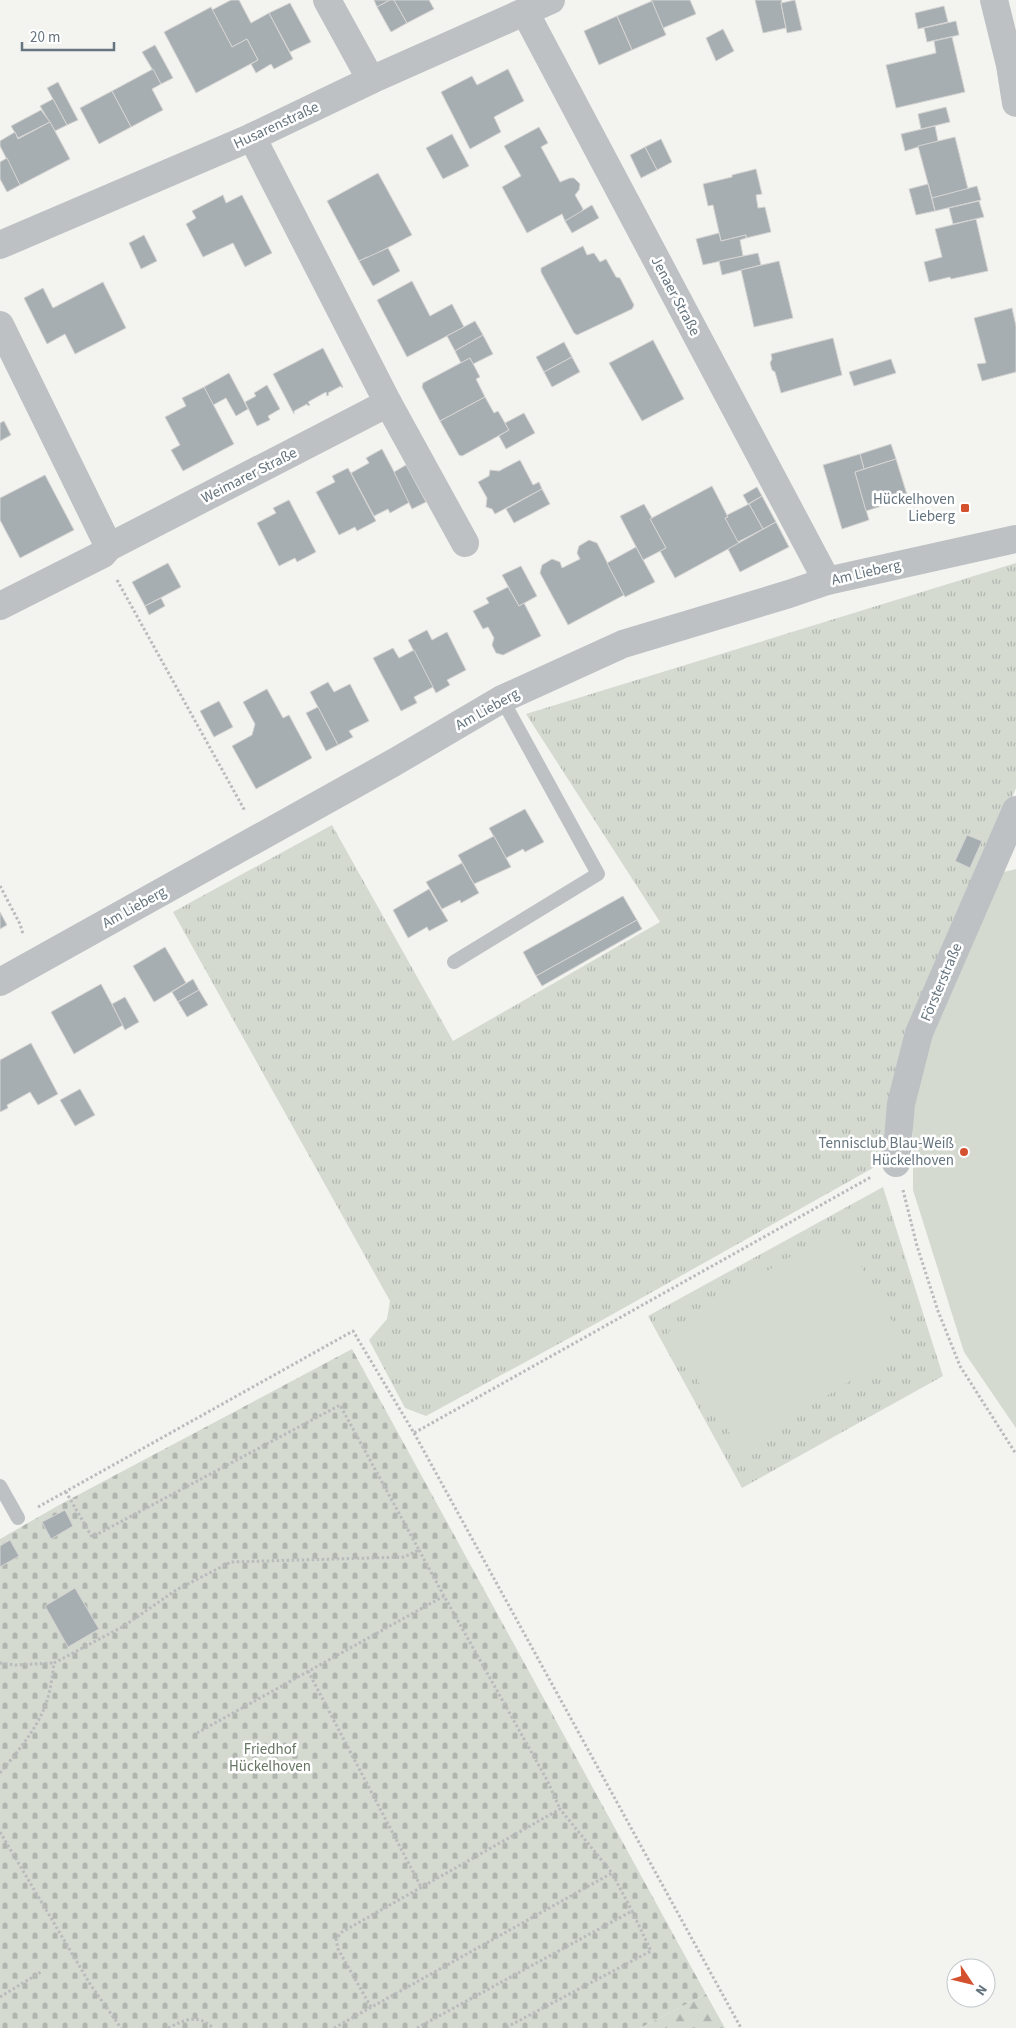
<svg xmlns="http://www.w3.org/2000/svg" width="1016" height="2028" font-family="'Source Sans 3',sans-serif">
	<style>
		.grass { fill: url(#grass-tufts) }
		.forest { fill: url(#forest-firs) }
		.cemetery { fill: url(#cemetery-stones) }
		.pitch { fill: #d5dad1 }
		.building { fill: #a7aeb2; stroke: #d5d4d2 }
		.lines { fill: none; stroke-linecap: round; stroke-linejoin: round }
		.path { stroke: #b9bbbd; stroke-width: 3; stroke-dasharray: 2.5 2.5; stroke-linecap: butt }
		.service { stroke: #bdc1c4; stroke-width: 14 }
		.minor { stroke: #bdc1c4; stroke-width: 28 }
		.tertiary { stroke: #bdc1c4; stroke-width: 28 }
		.poi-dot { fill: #d4512f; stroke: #fff; stroke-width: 2 }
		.labels { text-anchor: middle; stroke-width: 5; stroke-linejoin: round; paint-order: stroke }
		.street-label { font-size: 15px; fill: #65747e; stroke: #fff }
		.poi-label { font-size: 15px; fill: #65747e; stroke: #fff; text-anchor: end }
		.park-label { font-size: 15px; fill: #677663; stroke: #fff }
	</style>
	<defs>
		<pattern id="grass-tufts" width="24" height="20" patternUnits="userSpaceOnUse" patternTransform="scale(1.25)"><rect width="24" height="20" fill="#d5dad1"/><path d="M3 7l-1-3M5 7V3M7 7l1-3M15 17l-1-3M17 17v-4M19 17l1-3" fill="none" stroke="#b0b5af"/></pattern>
		<pattern id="forest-firs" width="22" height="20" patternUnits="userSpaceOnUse" patternTransform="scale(1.25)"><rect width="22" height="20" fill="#d5dad1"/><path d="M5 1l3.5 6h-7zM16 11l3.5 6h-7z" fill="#b0b5af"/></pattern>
		<pattern id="cemetery-stones" width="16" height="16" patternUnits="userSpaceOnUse" patternTransform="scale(1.25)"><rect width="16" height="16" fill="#d5dad1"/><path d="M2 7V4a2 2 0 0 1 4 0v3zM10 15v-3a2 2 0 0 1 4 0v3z" fill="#b0b5af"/></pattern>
	</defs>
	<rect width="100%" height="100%" fill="#f3f3f0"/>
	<g class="grass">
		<path d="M1016,563V788L911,1033L880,1164L597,1323L426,1416L405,1408L369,1340L387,1319L390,1301L173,912L332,825L453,1041L660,922L526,714Z"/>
		<path d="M883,1187L943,1376L742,1488L648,1316Z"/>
	</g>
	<path class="forest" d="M706,1994L725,2028H640Z"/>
	<path class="cemetery" d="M352,1349L706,1994L640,2028H0V1539L61,1504Z"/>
	<g class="pitch">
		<path d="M1016,869V1428L964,1352L913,1190V1114L927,1039L1004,872Z"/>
		<path d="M839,1227L906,1346L740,1450L668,1332Z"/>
	</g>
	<g class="building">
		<path d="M231,0H239L251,23L269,13L293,59L274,69L271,64L256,73L251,64L258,60L247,39L232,47L212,10Z"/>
		<path d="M374,0H390L377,7Z"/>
		<path d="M390,0H394L407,23L391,32L377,7Z"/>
		<path d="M394,0H429L434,9L407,23Z"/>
		<path d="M651,0H690L696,14L663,28Z"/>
		<path d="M755,0H782L781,3L786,28L763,33Z"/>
		<path d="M795,0L802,30L787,33L781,3Z"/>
		<path d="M652,1L666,35L632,50L617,16Z"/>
		<path d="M290,3L311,42L290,52L269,13Z"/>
		<path d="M944,6L948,22L918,29L915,13Z"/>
		<path d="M211,7L232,47L247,39L258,60L196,93L164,32Z"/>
		<path d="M617,16L632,50L599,65L584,31Z"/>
		<path d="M956,21L959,35L927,42L924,28Z"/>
		<path d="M723,29L734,51L716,61L706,38Z"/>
		<path d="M952,37L965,92L896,108L886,65L936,53L934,41Z"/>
		<path d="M155,45L173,78L161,84L142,52Z"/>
		<path d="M153,69L161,84L152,89L163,110L131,127L112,91Z"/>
		<path d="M508,69L524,101L494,117L501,132L470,149L441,92L472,76L477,85Z"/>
		<path d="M58,82L78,120L67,125L47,88Z"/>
		<path d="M112,91L131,127L99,144L80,108Z"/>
		<path d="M53,99L67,125L55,131L40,106Z"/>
		<path d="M946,107L950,122L921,129L918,114Z"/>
		<path d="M41,110L50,122L18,138L11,126Z"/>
		<path d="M50,122L70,159L20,185L0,146V141L15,132L18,139Z"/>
		<path d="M935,126L938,141L905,151L901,134Z"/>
		<path d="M539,127L548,143L541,147L560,182L570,178H574L580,184L579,190L575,195L583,209L581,213L565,221L562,214L527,233L502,187L521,176L504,146Z"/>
		<path d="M452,134L469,166L443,179L426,148Z"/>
		<path d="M955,137L968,189L932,198L918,146Z"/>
		<path d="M661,139L672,162L657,170L645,147Z"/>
		<path d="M645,147L657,170L641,178L630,155Z"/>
		<path d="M7,158L20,185L7,192L0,179V162Z"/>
		<path d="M756,169L762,194L756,195L758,208L765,207L771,232L746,238V235L721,241L713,205L708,206L703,184L732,177V175Z"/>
		<path d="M378,173L412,235L368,258L367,257L359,261L327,201Z"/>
		<path d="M928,184L935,211L916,215L909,189Z"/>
		<path d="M977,186L981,200L935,211L932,198Z"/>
		<path d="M223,195L226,203L242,195L272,253L245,267L233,243L203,257L186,224L196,218L192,211Z"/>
		<path d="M979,201L984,217L953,224L949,208Z"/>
		<path d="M592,205L599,218L572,233L565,221Z"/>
		<path d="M976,219L988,271L951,279L950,277L929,282L924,262L942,257L935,229Z"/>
		<path d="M719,233L721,241L746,235V238L740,240L743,256L703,265L696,239Z"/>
		<path d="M144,235L157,261L141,269L129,243Z"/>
		<path d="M583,246L587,255L594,253L600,262L606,259L616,277L620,278L634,305L632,309L577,335L574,333L541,272V268Z"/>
		<path d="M388,248L400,271L373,286L359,261Z"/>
		<path d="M758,253L761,265L722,275L719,261Z"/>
		<path d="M779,261L793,318L754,327L741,270Z"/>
		<path d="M412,281L430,316L452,304L464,327L407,357L377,300Z"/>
		<path d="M103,282L126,328L75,354L65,334L47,344L24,298L43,288L53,308Z"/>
		<path d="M1012,308L1016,326V372L982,381L977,364L986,363L974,318Z"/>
		<path d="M475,321L483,335L455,351L447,336Z"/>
		<path d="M483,335L493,354L473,364L470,358L461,363L455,351Z"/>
		<path d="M833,338L842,375L781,393L775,372L772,370L770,363L772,359L771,354Z"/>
		<path d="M653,340L684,399L642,421L609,363Z"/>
		<path d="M564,342L572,357L544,372L536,357Z"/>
		<path d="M323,348L343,387L342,388L341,386L328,393L329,395L327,396L326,392L308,402L310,405L308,406L307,404L294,411V414L273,374Z"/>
		<path d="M572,357L580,372L552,387L544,372Z"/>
		<path d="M470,358L480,377L476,379L485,397L440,421L422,387L423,383Z"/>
		<path d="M891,359L896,373L854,386L849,372Z"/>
		<path d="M229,373L248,409L236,416L226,398L213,405L204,387Z"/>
		<path d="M267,385L280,409L268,416L270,420L257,426L245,402L256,396L254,393Z"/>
		<path d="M204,387L234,444L183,471L171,450L180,445L165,417L186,406L182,398Z"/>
		<path d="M485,397L494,413L498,411L509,430L462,456L459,455L440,421Z"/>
		<path d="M524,413L535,433L506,449L499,436L509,430L505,423Z"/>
		<path d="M4,421L11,435L0,441V423Z"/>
		<path d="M891,444L896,459L864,469L860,454Z"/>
		<path d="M382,449L410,502L390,513L388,509L374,516L351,473L369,463L366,458Z"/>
		<path d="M860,454L864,469L855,472L869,520L842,529L823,465Z"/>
		<path d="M896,459L908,498L866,511L855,472Z"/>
		<path d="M520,460L533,485L539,482L542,489L495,514L492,509L486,507L487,498L478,482L489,476L490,470L499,471Z"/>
		<path d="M406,465L426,502L412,509L394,472Z"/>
		<path d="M348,468L376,521L357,531L355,527L339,535L316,492L335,482L332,476Z"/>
		<path d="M45,475L74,530L20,558L0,520V498Z"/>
		<path d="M712,486L728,517L725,518L739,543L675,578L660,551L666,548L650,519Z"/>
		<path d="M757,487L762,496L748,504L743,495Z"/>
		<path d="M542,489L550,504L514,523L506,509Z"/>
		<path d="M762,496L776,522L763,529L749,504Z"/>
		<path d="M289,500L316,552L297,562L295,558L279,566L257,523L276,513L273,508Z"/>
		<path d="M644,504L652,518L650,519L666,548L643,560L620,516Z"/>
		<path d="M749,504L763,529L738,542L725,518L728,517L727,515Z"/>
		<path d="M776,522L789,547L740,572L728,549Z"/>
		<path d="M589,540L597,543L624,595L568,625L540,573L542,565L552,559L560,562L562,568L580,559L577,553L579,546Z"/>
		<path d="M636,547L655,582L625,597L607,563Z"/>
		<path d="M168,563L181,587L145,606L132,582Z"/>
		<path d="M521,566L537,596L519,606L502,575Z"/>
		<path d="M508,587L519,606L524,603L541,636L503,655L496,653L492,645L494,638L488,627L483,629L473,611L489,603L486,598Z"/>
		<path d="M161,598L165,606L149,615L145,606Z"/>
		<path d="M427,630L432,640L447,632L466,670L447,680L450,685L436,693L408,640Z"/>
		<path d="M393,648L399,658L414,650L433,687L414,697L417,703L401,711L373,658Z"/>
		<path d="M328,682L334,692L350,684L369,721L349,731L353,737L338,745L310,692Z"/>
		<path d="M267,689L283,718L289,715L312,758L256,789L232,746L252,735L255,724L243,702Z"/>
		<path d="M219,701L233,727L214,737L200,711Z"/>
		<path d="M318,707L338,745L326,751L306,713Z"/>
		<path d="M525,809L544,842L525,852L523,849L506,858L489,828Z"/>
		<path d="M967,835L982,841L970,868L955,861Z"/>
		<path d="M494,836L511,867L474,884L458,855Z"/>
		<path d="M462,863L479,893L461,903L460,900L442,909L426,882Z"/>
		<path d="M429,889L448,921L429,931L427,927L408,938L393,910Z"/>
		<path d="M623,896L637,920L536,976L523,952Z"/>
		<path d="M0,912L7,925L0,929Z"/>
		<path d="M637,920L642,929L542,986L536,976Z"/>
		<path d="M165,947L186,983L154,1002L133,966Z"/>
		<path d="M193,979L199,990L178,1002L172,992Z"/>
		<path d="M101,984L123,1025L74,1054L51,1012Z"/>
		<path d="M199,990L208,1005L187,1017L178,1002Z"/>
		<path d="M125,997L139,1022L125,1030L112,1004Z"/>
		<path d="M31,1043L58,1094L38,1105L30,1092L7,1105L8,1108L0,1112V1060Z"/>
		<path d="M80,1089L95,1115L75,1126L60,1100Z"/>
		<path d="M65,1510L73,1526L51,1539L42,1522Z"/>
		<path d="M10,1540L19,1556L0,1567V1546Z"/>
		<path d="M75,1588L99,1629L68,1647L45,1606Z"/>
	</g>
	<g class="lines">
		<g class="path">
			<path d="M117,580L245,811"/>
			<path d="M0,886L20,924L23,934"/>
			<path d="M903,1190L917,1246L938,1311L960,1366L1016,1454"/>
			<path d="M414,1433L741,2028"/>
			<path d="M38,1507L353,1331L414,1433L871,1177"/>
			<path d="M419,1550L444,1596"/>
			<path d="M0,1663L15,1665L54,1663"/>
			<path d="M308,1671L421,1887"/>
			<path d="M197,1733L444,1596L547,1780L560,1809"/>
			<path d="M0,1773C16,1754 34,1732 44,1709C50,1695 52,1679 54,1663L124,1626L176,1590L231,1562L404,1557L419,1550L340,1405L92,1537L66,1492"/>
			<path d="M0,1832L90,1984L121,2028"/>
			<path d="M0,1997L41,1972"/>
			<path d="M371,2007L338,1949L336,1939L342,1932L560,1809L612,1873"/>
			<path d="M168,2028C185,2020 197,2013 213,2028"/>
			<path d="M334,2028L612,1873L632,1911"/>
			<path d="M417,2028L632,1911L651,1951L505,2028"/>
		</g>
		<g class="service">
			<path d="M454,962L598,874L502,699"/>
			<path d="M0,1486L18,1518"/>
		</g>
		<g class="minor">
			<path d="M327,0L371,80"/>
			<path d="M994,0L1010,65L1016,103"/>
			<path d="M525,12L827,581"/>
			<path d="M252,137L388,403L465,543"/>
			<path d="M0,245L252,137L371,80L551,0"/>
			<path d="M0,325L109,547"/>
			<path d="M0,606L103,554L109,547L388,403"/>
			<path d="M896,1163L901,1104L919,1033L1016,810"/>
		</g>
		<path class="tertiary" d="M0,982L393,763L502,699L623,644L789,594L827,581L1016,539"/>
	</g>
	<g class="poi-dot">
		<rect x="960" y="503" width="10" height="10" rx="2.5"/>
		<circle cx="964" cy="1152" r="5"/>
	</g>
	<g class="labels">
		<g class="street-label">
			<text transform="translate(276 125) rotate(-25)" y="5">Husarenstraße</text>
			<text transform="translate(676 296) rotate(62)" y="5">Jenaer Straße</text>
			<text transform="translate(249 475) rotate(-27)" y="5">Weimarer Straße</text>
			<text transform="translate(866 572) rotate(-13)" y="5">Am Lieberg</text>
			<text transform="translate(487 709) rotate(-29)" y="5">Am Lieberg</text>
			<text transform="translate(134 907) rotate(-29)" y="5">Am Lieberg</text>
			<text transform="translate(941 982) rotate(-67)" y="5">Försterstraße</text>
		</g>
		<g class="poi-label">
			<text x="955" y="504">Hückelhoven<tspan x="955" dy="17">Lieberg</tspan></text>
			<text x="954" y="1148">Tennisclub Blau-Weiß<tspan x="954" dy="17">Hückelhoven</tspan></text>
		</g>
		<g class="park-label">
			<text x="270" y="1754">Friedhof<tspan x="270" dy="17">Hückelhoven</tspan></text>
		</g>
	</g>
	<g transform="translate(971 1983) rotate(125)"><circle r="24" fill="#ffffff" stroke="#c1c7cb"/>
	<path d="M0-4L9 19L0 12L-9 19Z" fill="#d4512f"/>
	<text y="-8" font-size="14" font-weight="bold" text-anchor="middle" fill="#65747e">N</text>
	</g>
	<path d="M22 42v8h92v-8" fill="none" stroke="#65747e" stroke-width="2.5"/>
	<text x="30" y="42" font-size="15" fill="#65747e" stroke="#ffffff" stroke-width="4" paint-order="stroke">20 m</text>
</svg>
